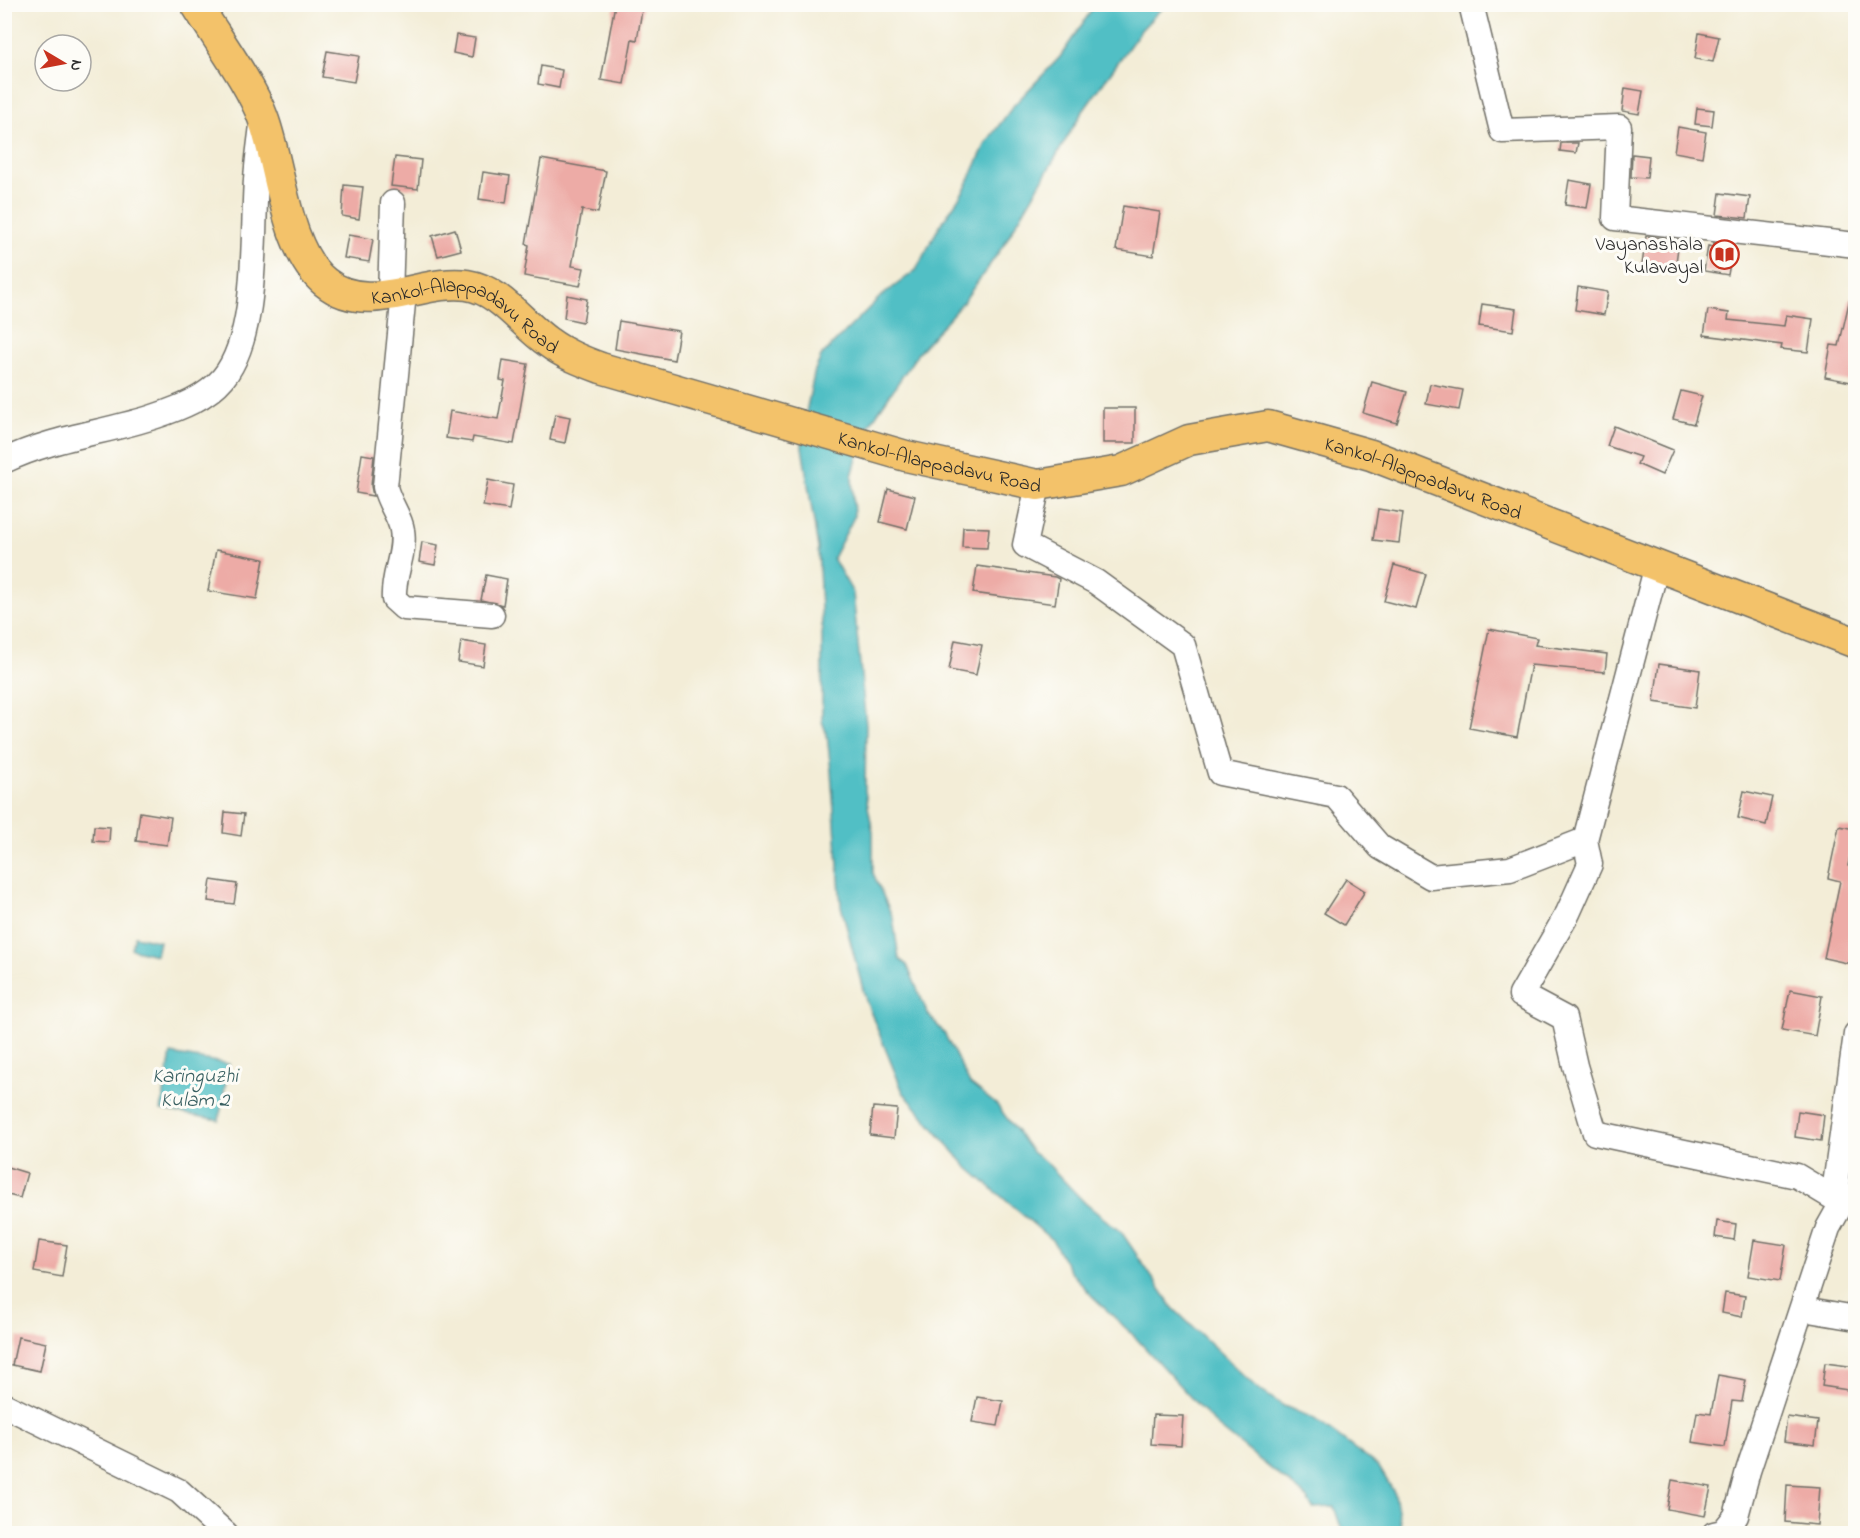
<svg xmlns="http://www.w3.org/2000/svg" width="1860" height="1538" font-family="'Indie Flower',sans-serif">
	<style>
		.water { fill: #51bfc5; stroke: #3e7578; stroke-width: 1.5 }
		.building { fill: #edaba6 }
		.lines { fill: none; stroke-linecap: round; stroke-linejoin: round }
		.minor-casing { stroke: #716f67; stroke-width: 27 }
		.major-casing { stroke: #716f67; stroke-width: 33 }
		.minor { stroke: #fff; stroke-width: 24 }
		.major { stroke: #f3c26a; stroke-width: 30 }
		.labels { text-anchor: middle; stroke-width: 6; stroke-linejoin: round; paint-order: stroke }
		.poi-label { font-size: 20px; fill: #2b2b2b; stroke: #fdfcf7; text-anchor: end }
		.street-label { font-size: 20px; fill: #2b2b2b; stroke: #fdfcf7 }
		.water-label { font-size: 21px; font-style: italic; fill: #385f61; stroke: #fdfcf7 }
	</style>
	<rect width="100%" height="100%" fill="#fdfcf7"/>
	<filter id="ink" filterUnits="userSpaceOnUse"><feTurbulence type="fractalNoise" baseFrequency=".0167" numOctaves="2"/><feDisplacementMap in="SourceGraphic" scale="12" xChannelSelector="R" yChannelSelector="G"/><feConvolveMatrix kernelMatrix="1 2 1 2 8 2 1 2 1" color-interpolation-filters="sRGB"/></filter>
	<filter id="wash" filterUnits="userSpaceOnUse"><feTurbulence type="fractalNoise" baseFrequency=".008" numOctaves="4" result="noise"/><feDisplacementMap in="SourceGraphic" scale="24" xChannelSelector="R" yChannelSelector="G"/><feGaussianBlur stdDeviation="1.35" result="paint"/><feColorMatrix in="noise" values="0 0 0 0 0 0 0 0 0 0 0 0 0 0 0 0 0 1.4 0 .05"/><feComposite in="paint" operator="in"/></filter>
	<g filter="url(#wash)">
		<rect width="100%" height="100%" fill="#f3edd7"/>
		<g class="water">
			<path d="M1095,5H1165L1141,30L1081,114L1003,246L964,301L918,353L864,433L852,476L854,517L833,558L853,593L866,725L865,791L873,832V873L893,918L899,959L907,965L928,1014L944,1033L970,1084L997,1105L1032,1152L1047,1163L1085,1203L1122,1233L1173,1308L1257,1388L1284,1406L1313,1418L1379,1467L1395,1494L1402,1533H1343L1334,1507L1313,1508L1305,1496L1216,1425L1134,1336L1092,1296L1070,1271L1053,1241L966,1166L903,1092L866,1001L841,906L831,771L827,735L822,721V628L818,548L802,447V431L815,370L822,355L879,298L916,270L939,227L965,189L986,143L1014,105L1060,57Z"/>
			<path d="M135,936L159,941L156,955L131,949Z"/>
			<path d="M171,1054L229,1064L219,1120L161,1110Z"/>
		</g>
		<g id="blocks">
			<g class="building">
				<path d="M615,4H643L637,40L632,39L624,84L601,80Z"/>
				<path d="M1699,33L1719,37L1713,62L1695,59Z"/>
				<path d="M456,35L475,38L472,57L453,53Z"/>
				<path d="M327,51L359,56L354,82L322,77Z"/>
				<path d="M541,66L562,70L559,88L538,84Z"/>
				<path d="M1625,88L1643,91L1639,114L1622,111Z"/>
				<path d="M1697,108L1714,110L1712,126L1695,124Z"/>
				<path d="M1678,127L1706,132L1702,157L1674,152Z"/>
				<path d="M1561,143H1578L1576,153L1560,151Z"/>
				<path d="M1632,154L1649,156L1647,178L1631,177Z"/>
				<path d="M395,157L421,160L418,189L391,186Z"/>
				<path d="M541,159L606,171L598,213L582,210L572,266L584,268L580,286L524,276L529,245L526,244Z"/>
				<path d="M483,172L510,176L506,203L479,199Z"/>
				<path d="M1569,180L1591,184L1587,208L1565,205Z"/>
				<path d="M344,185L363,187L359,219L342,216Z"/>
				<path d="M1720,193L1750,197L1747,218L1717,215Z"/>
				<path d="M1123,206L1160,212L1153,256L1116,250Z"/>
				<path d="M455,229L461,250L438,256L432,236Z"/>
				<path d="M348,235L373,239L369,262L344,258Z"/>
				<path d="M1646,236L1679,240L1675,270L1642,265Z"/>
				<path d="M1713,243L1733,246L1728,275L1704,271L1708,246L1713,247Z"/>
				<path d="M1578,287L1608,292L1604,315L1575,310Z"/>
				<path d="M567,295L587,299L583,322L564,318Z"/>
				<path d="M1850,298L1856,299V383L1825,377L1831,345L1839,346Z"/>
				<path d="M1482,304L1516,309L1513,331L1479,326Z"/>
				<path d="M1708,310L1729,313L1728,320L1784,326L1786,315L1813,319L1808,352L1781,349L1782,345L1704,335Z"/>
				<path d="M619,321L679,331L674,360L615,349Z"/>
				<path d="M503,360L528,364L514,444L473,437L472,442L446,438L450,411L498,419L505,381L500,380Z"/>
				<path d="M1372,382L1407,392L1397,423L1363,413Z"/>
				<path d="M1430,384L1463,390L1459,410L1426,404Z"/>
				<path d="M1681,391L1702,396L1694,424L1673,419Z"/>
				<rect x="1103" y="408" width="32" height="35"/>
				<path d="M555,414L570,417L565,443L550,440Z"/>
				<path d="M1614,426L1673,450L1662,475L1637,464L1640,457L1607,446Z"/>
				<path d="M362,454L374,456L371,486L373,496L356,493Z"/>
				<path d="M488,480L513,485L509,510L483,506Z"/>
				<path d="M888,489L915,496L907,529L880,522Z"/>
				<path d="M1378,509L1403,513L1399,543L1373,540Z"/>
				<path d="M963,527L989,528L987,548L962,547Z"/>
				<path d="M422,542L438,545L435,565L419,562Z"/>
				<path d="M216,550L264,559L257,599L208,591Z"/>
				<path d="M1394,565L1426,574L1416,609L1384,601Z"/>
				<path d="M977,566L1055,577L1059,579L1055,604L973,593Z"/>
				<path d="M486,575L507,579L503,605L481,600Z"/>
				<path d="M1489,629L1537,638L1535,645L1607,654L1605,672L1531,665L1517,737L1469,728Z"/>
				<path d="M955,640L982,645L976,675L949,670Z"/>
				<path d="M461,641L486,645L483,666L458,662Z"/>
				<path d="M1659,664L1700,670L1695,708L1654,702Z"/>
				<path d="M1744,791L1772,797L1766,825L1738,818Z"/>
				<path d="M140,812L171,817L167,845L136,841Z"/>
				<path d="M225,812L244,814L241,836L223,833Z"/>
				<path d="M94,826L110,827L109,842L93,841Z"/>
				<path d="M1839,826L1855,829L1848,866L1856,868V965L1824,958L1840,881L1828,878Z"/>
				<path d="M1346,879L1365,891L1344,925L1324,913Z"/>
				<path d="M211,880L237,884L234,904L208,901Z"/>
				<path d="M1790,990L1822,996L1815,1036L1782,1030Z"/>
				<path d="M873,1107L897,1109L894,1138L870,1135Z"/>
				<path d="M1798,1111L1824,1115L1821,1141L1795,1137Z"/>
				<path d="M4,1166L27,1173L20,1198L4,1194Z"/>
				<path d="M1717,1221L1736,1224L1734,1240L1715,1237Z"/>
				<path d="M1754,1240L1786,1245L1780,1281L1748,1276Z"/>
				<path d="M39,1241L67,1245L62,1277L34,1272Z"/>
				<path d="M1725,1293L1745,1296L1742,1317L1722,1313Z"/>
				<path d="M18,1337L46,1343L40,1371L12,1365Z"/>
				<path d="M1825,1363L1856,1367L1854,1391L1822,1386Z"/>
				<path d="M1718,1375L1746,1380L1742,1402L1732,1401L1725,1447L1692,1442L1697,1412L1711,1414Z"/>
				<path d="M977,1397L1003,1401L998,1426L972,1422Z"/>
				<path d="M1153,1415L1183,1416L1181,1446L1151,1444Z"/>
				<path d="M1787,1417L1818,1421L1815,1445L1784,1441Z"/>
				<path d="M1672,1480L1711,1487L1705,1516L1667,1509Z"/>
				<path d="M1787,1485L1820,1487L1817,1525L1785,1522Z"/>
			</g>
		</g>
	</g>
	<g filter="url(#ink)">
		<use href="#blocks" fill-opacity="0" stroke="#716f67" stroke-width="1.5"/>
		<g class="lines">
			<defs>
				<g id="minor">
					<path d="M1471,4L1502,131L1619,127L1615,218L1856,245"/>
					<path d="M404,293L385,487C389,504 400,516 402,530C406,553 392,576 394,599L404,608L492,615"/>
					<path d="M390,296L393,203"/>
					<path d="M4,461C53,437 105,433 156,416C180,408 206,398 223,378C259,334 252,236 256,180C257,161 260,143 262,125"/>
					<path d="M1038,485L1025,545L1096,582L1183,645L1220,773L1336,796L1380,847L1431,877L1510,869L1585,840L1657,565"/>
					<path d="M1585,840L1590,864L1568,913L1521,995L1564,1018L1575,1066L1595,1133L1797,1176L1842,1203"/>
					<path d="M1842,1203L1836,1178L1856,1034"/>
					<path d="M1803,1309L1856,1318"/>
					<path d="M4,1405L179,1491L226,1534"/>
					<path d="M1714,1534L1723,1532L1736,1516L1748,1471L1828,1228L1842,1203L1856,1194"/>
				</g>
				<g id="major">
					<path id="s1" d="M196,4C216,37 251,84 263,118C281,166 285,250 325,282C368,317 423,278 467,285C500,290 522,324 548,342C564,354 582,361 601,368L906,456L1038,485L1121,471L1189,440L1268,426L1371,455L1856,643"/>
				</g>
			</defs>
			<use href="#minor" class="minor-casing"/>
			<use href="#major" class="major-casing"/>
			<use href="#minor" class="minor"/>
			<use href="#major" class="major"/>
		</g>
	</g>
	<defs>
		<symbol id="library-ring" viewBox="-11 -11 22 22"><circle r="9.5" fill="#fdfcf7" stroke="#c8321e" stroke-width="1.5"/><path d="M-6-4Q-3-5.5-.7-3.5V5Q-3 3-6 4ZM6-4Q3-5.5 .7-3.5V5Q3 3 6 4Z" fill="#c8321e"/></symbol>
	</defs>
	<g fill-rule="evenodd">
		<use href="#library-ring" x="1708" y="238" width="33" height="33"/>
	</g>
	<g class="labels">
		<g class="poi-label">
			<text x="1703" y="250">Vayanashala<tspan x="1703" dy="23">Kulavayal</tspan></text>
		</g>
		<g class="street-label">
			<text dy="7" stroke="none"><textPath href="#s1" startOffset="464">Kankol-Alappadavu Road</textPath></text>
			<text dy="7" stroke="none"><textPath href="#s1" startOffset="968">Kankol-Alappadavu Road</textPath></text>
			<text dy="7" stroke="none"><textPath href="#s1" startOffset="1472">Kankol-Alappadavu Road</textPath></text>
		</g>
		<g class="water-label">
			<text x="195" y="1082">Karinguzhi<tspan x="195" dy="24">Kulam 2</tspan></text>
		</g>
	</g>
	<rect width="1860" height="1538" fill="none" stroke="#fdfcf7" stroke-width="24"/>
	<g transform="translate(63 63) rotate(100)"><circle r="28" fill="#fdfcf7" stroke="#a9a8a5" stroke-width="1.5"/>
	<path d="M0-4.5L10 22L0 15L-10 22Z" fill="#c8321e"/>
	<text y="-9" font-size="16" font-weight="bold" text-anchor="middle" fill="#2b2b2b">N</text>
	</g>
</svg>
